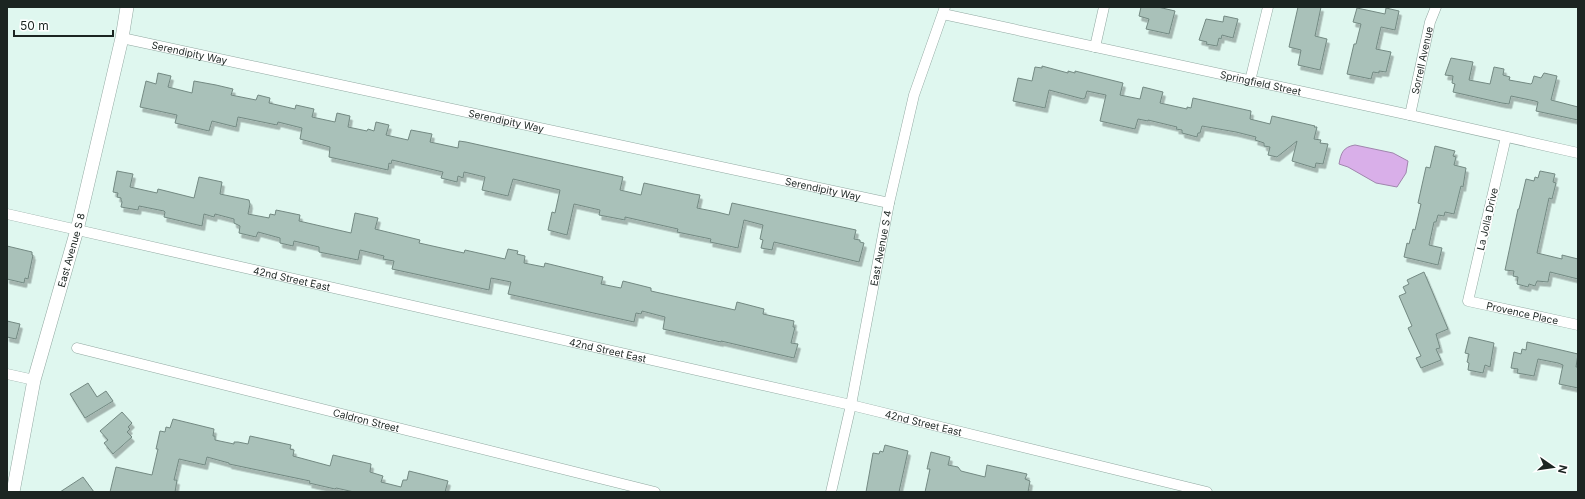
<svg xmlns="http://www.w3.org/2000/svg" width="1585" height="499" font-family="Inter,sans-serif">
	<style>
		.water { fill: #d9afe9; stroke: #a086ad }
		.building { fill: #a9c1b9; stroke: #738982; filter: url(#shadow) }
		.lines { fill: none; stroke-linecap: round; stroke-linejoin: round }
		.minor-casing { stroke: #91a8a1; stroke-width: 11 }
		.tertiary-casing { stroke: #91a8a1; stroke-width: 14 }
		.minor { stroke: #fff; stroke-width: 10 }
		.tertiary { stroke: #fff; stroke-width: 13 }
		.labels { text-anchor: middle; stroke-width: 3.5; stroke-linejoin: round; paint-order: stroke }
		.street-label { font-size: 10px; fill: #1c2522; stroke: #fff }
	</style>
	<defs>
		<filter id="shadow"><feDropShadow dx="2.5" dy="4.5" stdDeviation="0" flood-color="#0004"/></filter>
	</defs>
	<rect width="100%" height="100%" fill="#dff7ef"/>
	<path class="water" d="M1355,145L1393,153L1408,161L1406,173L1397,187L1376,183L1348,167L1339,164C1341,153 1343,147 1355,145Z"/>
	<g class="building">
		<path d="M1141,7H1158L1175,11L1169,34L1146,29L1149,19L1139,16Z"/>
		<path d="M1298,7H1321L1315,36L1327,39L1320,70L1298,65L1301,50L1289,47Z"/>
		<path d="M1357,8L1385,14L1386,8L1399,11L1395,30L1381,27L1376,49L1391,52L1386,72L1379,71V73L1373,72L1371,79L1347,74L1354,44H1356L1361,24L1353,22Z"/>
		<path d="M1224,16L1238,19L1233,38L1222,35L1221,39L1219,38L1217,46L1206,44L1207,42L1199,40L1206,19L1223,22Z"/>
		<path d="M1451,58L1473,62L1469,80L1490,84L1494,67L1504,69L1503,75L1510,77L1509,80L1531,84L1532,83L1534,76L1541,78L1544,73L1557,76L1551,100L1578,107V120L1536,111L1538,102L1535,101L1511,96L1509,104L1502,103L1453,92L1455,84L1452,83L1453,76L1445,75Z"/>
		<path d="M1042,66L1068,73V71L1075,73V71L1123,83L1120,95L1140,99L1143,87L1163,92L1160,103L1187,109V107L1191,108L1193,98L1251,111L1250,119L1270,124L1272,116L1315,126L1314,127H1317L1314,139L1321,140L1320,143L1328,144L1323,164L1316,163L1315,168L1292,161L1297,141L1277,157L1268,155L1270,147L1264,146V143L1255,140L1256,137L1236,132L1202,126L1200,133H1198L1197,137L1182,133V130L1176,129L1177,127L1148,120V121L1138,119L1135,129L1100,121L1106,95L1087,91L1085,98L1083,99L1049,90L1045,108L1013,101L1018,78L1032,81L1035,67L1042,68Z"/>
		<path d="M158,73L171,76L168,87L192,93L194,81L216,85L233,89L231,95L256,100L258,95L270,98L269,103L295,109L296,105L314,109L312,117L335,122L337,113L350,116L348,127L367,131L368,129L374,131L376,122L389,125L386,135L408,140L411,130L432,134L430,142L458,148L459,141L466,142L623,177L620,190L641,195L644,183L694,194L700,195L697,208L717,212L729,215L732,203L856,230L854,239L860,240V242L864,243L859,262L774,242L772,250L761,248L763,240L760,239L763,225L744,220L738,248L710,242L711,239L677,232L678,229L625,217V220L599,215L600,210L574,204L567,235L548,230L552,212L555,213L560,190L513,179L508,196L482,190L485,177L464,172L463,178L458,176L457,182L441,178L443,172L392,160L391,164L389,163L388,170L329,157L330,147L300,139L302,128L278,122L277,125L238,117L236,127L212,121L209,131L175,123L177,115L140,107L146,81L156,84Z"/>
		<path d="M1435,146L1455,151L1453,156L1456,157L1454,165L1466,168L1463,187L1461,186L1454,214L1445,212L1444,216L1438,215L1436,222H1434L1429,245L1442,248L1438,265L1404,257L1407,243L1409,244L1413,229L1415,230L1421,204L1418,203L1426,167L1430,168Z"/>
		<path d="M117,171L133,174L130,187L157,193L158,189L194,198L199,177L222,182L220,194L249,200L250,204L248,214L269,218L270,214L275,215L276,210L300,215L299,221L351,233L355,213L378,218L375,229L420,240L419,243L464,253L465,250L505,259L508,249L518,251L517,254L525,256L524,263L544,267L545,263L603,277L601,284L621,288L623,281L651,288V291L735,310L737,302L764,309L763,314L794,321L793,327H795L791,343L798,344L794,358L721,341V342L663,329L665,317L642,311L641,314L636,313L634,322L508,294L511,282L491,278L489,290L392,269L394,261L383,259L384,256L360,250L358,260L319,252V247L294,241L293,246L280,243V238L258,232L256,237L239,233L240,226L234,223V219L215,214L214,217L204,214L202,226L164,217L165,212L164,211L139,206L138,210L121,207L122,202L121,200V198L117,197L118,193L113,192Z"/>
		<path d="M1540,171L1555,174L1553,182L1556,183L1552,199L1549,198L1537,253L1562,259V255L1578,259V279L1550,272L1548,282L1537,281L1535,286L1529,284L1528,287L1517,284L1518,277L1513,276L1514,271L1505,270L1518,209H1519L1526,179L1534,181L1535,177L1538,178Z"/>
		<path d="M7,246L32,252V255H33L28,279L25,278L24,283L7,279Z"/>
		<path d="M1424,272L1448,329L1436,334L1440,348L1436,349L1441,360L1421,368L1416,358L1421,356L1408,328L1412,326L1399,296L1406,293L1403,287L1409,284L1407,280Z"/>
		<path d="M7,321L20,324L16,339L7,337Z"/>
		<path d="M1469,337L1494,343L1490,367L1485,365L1483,373L1468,370L1469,363L1467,362L1469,354L1465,353Z"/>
		<path d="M1527,342L1578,354L1576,367H1578V388L1559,384L1563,365L1558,363L1538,359L1534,376L1517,373L1518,369L1511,368L1514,352L1521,354L1522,349L1526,350Z"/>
		<path d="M88,383L97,397L106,391L113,401L85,418L70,394Z"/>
		<path d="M122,412L132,423L128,427L130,429L127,432L132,437L113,454L104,443L108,440L100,431Z"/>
		<path d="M173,419L214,429L213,436H215V440L234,444V442H238L248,444L250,436L291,445L290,449L294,450L293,456L330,466L333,455L371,464L370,472L383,476L381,482L401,487L403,480H407L409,471L425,475L448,481L445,492H354L336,488L335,489L309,483L310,481L229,464V463L207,457L205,465L179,459L174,480H177L175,492H110L116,467L152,475L158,449H156L160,431L165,432L166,427L170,428Z"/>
		<path d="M885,445L908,451L899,492H866L873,453L879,454L880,451L883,452Z"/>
		<path d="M931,452L950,457L948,465L958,467L961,471L985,477L987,465L1027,474L1025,479L1030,481L1028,492H925L930,469H927Z"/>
		<path d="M83,477L94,492H60Z"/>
	</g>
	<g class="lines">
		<defs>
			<g id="minor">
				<path id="s1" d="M943,14L1410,115L1578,153"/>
				<path id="s2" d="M122,38L889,203"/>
				<path d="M1095,47L1104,7"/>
				<path d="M1250,81L1268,7"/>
				<path id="s3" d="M1410,115L1430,22L1436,7"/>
				<path id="s4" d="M1506,137L1468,301L1578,325"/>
				<path id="s5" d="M7,214L851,405L1207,492"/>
				<path id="s6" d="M77,348L655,492"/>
				<path d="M7,374L34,380"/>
				<path id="s7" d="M831,492L851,405L889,203L914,95L945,7"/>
			</g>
			<g id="tertiary">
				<path id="s8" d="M13,492L34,380L77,230L122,38L127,7"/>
			</g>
		</defs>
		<use href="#minor" class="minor-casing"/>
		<use href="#tertiary" class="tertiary-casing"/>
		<use href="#minor" class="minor"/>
		<use href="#tertiary" class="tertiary"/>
	</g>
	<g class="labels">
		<g class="street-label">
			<text dy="4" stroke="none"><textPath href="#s2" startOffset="69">Serendipity Way</textPath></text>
			<text dy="4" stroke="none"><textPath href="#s3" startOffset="56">Sorrell Avenue</textPath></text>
			<text dy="4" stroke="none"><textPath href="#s1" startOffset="325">Springfield Street</textPath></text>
			<text dy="4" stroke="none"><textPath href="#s2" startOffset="393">Serendipity Way</textPath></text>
			<text dy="4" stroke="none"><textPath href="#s2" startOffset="717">Serendipity Way</textPath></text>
			<text transform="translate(1487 219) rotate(-77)" y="4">La Jolla Drive</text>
			<text dy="4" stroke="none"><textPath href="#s7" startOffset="249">East Avenue S 4</textPath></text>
			<text dy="4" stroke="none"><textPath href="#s8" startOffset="249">East Avenue S 8</textPath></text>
			<text dy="4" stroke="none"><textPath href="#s5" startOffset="292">42nd Street East</textPath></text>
			<text dy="4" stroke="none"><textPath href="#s4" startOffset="224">Provence Place</textPath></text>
			<text dy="4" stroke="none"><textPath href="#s5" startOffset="616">42nd Street East</textPath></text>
			<text dy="4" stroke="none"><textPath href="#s6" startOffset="298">Caldron Street</textPath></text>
			<text dy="4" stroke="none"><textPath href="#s5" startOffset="940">42nd Street East</textPath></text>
		</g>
	</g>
	<rect width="1585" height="499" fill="none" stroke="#1c2522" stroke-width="16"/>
	<g transform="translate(1553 467) rotate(103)" stroke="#ffffff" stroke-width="3" paint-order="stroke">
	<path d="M0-3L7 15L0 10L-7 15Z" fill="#1c2522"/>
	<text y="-6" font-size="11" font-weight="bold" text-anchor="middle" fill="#1c2522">N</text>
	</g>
	<path d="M14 30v6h99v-6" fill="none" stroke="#1c2522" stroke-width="2"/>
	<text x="20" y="30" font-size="12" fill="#1c2522" stroke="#ffffff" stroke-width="3" paint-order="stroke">50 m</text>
</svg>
